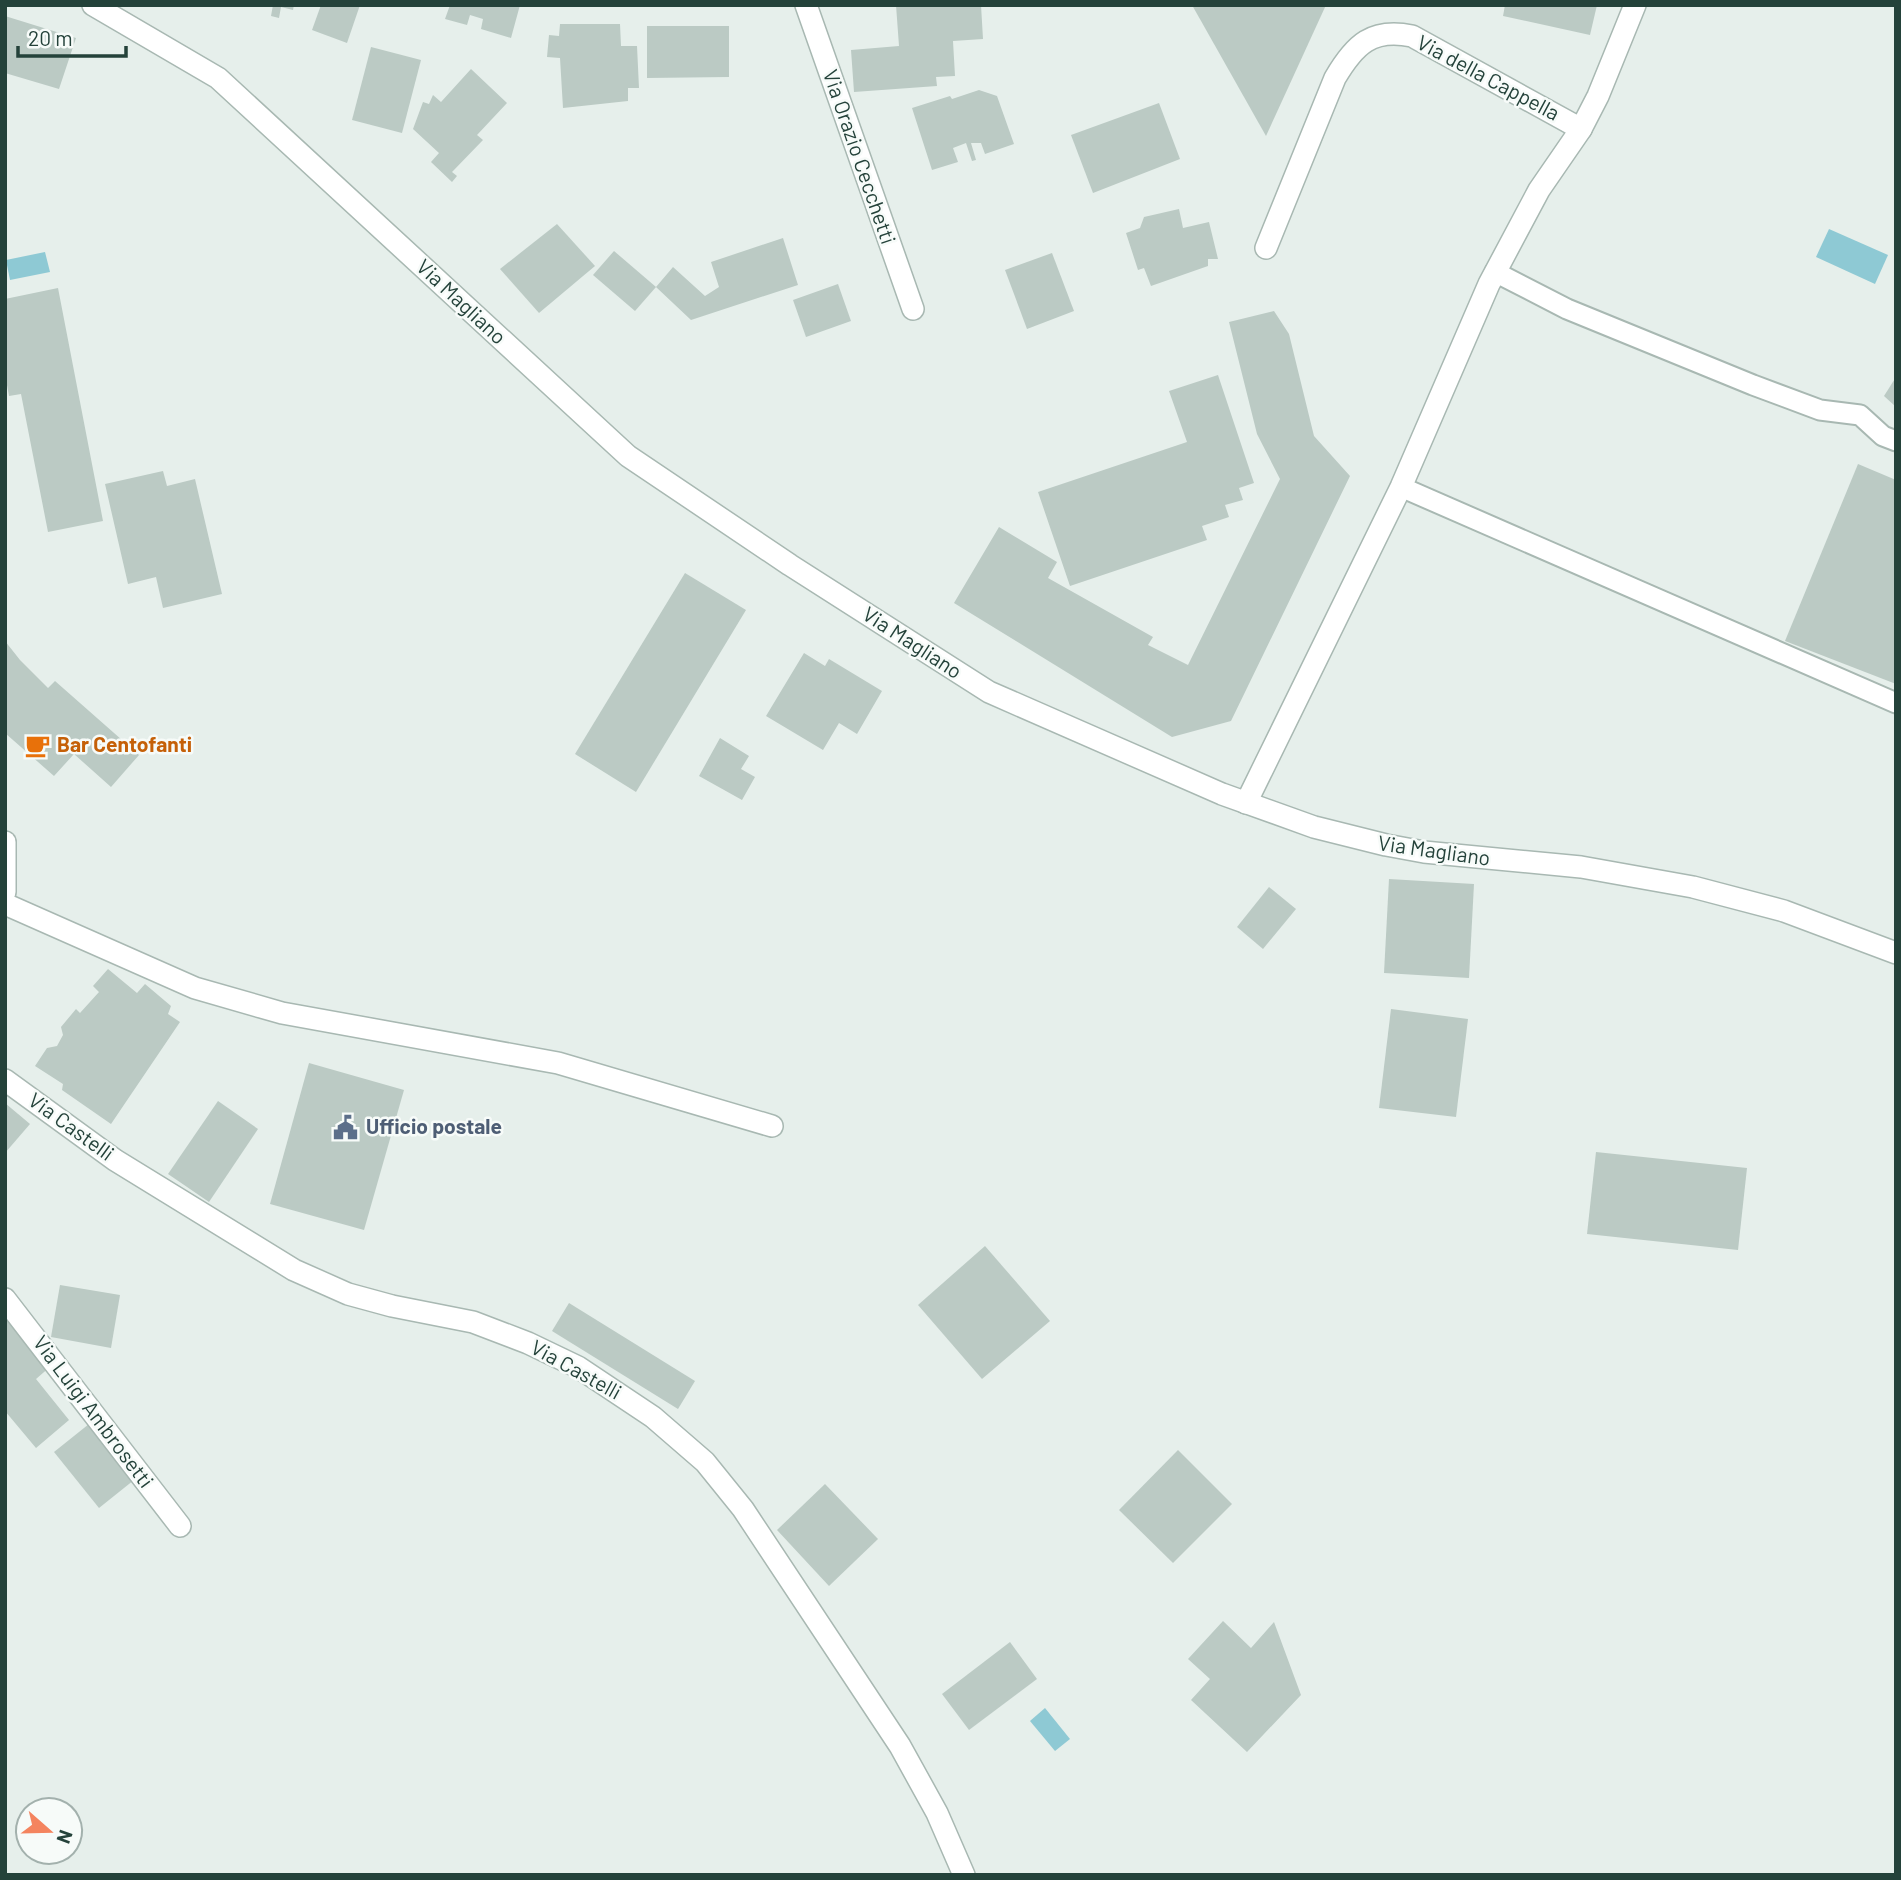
<svg xmlns="http://www.w3.org/2000/svg" width="1901" height="1880" font-family="Barlow,sans-serif">
	<style>
		.water { fill: #8ec9d4 }
		.building { fill: #bbcac4 }
		.lines { fill: none; stroke-linecap: round; stroke-linejoin: round }
		.service-casing { stroke: #a8b8b2; stroke-width: 23 }
		.minor-casing { stroke: #a8b8b2; stroke-width: 24 }
		.tertiary-casing { stroke: #a8b8b2; stroke-width: 24 }
		.service { stroke: #fff; stroke-width: 19 }
		.minor { stroke: #fff; stroke-width: 21 }
		.tertiary { stroke: #fff; stroke-width: 21 }
		.labels { text-anchor: middle; stroke-width: 5; stroke-linejoin: round; paint-order: stroke }
		.street-label { font-size: 21px; fill: #24423a; stroke: #f7fbf9 }
		.food-label { font-size: 21px; font-weight: bold; fill: #c56008; stroke: #f7fbf9; text-anchor: start }
		.service-label { font-size: 21px; font-weight: bold; fill: #4e5e75; stroke: #f7fbf9; text-anchor: start }
	</style>
	<rect width="100%" height="100%" fill="#e6efeb"/>
	<g class="water">
		<path d="M1829,229L1888,255L1875,284L1816,257Z"/>
		<path d="M45,252L50,272L10,280L6,260Z"/>
		<path d="M1045,1708L1070,1739L1055,1751L1030,1721Z"/>
	</g>
	<g class="building">
		<path d="M273,5H294L293,10L281,7L279,18L271,16Z"/>
		<path d="M321,5H360L347,43L312,30Z"/>
		<path d="M450,5H520L511,38L481,29L483,19L470,15L467,25L445,19Z"/>
		<path d="M896,5H981L983,39L953,41L955,76L936,77L937,86L854,92L851,50L899,46Z"/>
		<path d="M1192,5H1326L1266,136Z"/>
		<path d="M1505,5H1597L1590,35L1503,16Z"/>
		<path d="M5,16L76,38L59,89L5,73Z"/>
		<path d="M560,24H620L621,46H637L639,88H628V101L563,108L560,58L547,57L549,35L559,36Z"/>
		<path d="M647,26H729V77L647,78Z"/>
		<path d="M371,47L421,60L402,133L352,120Z"/>
		<path d="M471,69L507,103L477,135L483,140L452,172L457,176L452,182L431,162L439,153L413,129L423,102L429,104L433,95L441,102Z"/>
		<path d="M979,90L997,96L1014,144L985,154L981,143H971L976,160L972,161L966,143L953,148L958,162L932,170L912,108L950,96L952,99Z"/>
		<path d="M1159,103L1180,159L1093,193L1071,135Z"/>
		<path d="M1179,209L1183,228L1209,222L1218,259H1208V266L1151,286L1144,268L1138,270L1126,233L1140,228L1144,217Z"/>
		<path d="M557,224L595,266L539,313L500,269Z"/>
		<path d="M783,238L798,285L691,320L656,287L673,267L705,296L719,287L711,262Z"/>
		<path d="M614,251L656,287L635,311L593,275Z"/>
		<path d="M1052,253L1074,311L1027,329L1005,270Z"/>
		<path d="M838,284L851,321L806,337L793,300Z"/>
		<path d="M58,288L103,521L48,532L21,394L9,396L5,374V299Z"/>
		<path d="M1274,311L1289,334L1314,436L1350,476L1231,721L1172,737L954,603L999,527L1057,562L1048,578L1153,637L1148,645L1188,665L1280,479L1257,434L1229,322Z"/>
		<path d="M1218,375L1254,483L1239,488L1243,500L1225,505L1229,517L1202,526L1207,540L1070,586L1038,492L1187,442L1169,391Z"/>
		<path d="M1896,377V407L1884,396Z"/>
		<path d="M1858,464L1896,480V684L1785,641Z"/>
		<path d="M163,471L167,486L195,479L222,594L163,608L156,577L128,584L105,484Z"/>
		<path d="M685,573L746,610L636,792L575,754Z"/>
		<path d="M5,641L20,660L48,688L55,681L139,755L111,787L74,754L54,776L5,733Z"/>
		<path d="M804,653L825,666L829,659L882,691L857,734L839,723L823,750L766,716Z"/>
		<path d="M720,738L749,756L741,769L755,777L742,800L699,776Z"/>
		<path d="M1389,879L1474,884L1469,978L1384,973Z"/>
		<path d="M1269,887L1296,909L1263,949L1237,927Z"/>
		<path d="M108,969L137,993L145,984L171,1006L168,1014L180,1022L111,1124L62,1090L63,1084L35,1066L47,1048L57,1046L63,1035L61,1027L76,1009L80,1013L99,992L93,986Z"/>
		<path d="M1391,1009L1468,1019L1456,1117L1379,1108Z"/>
		<path d="M309,1063L404,1090L364,1230L270,1204Z"/>
		<path d="M218,1101L258,1129L209,1202L168,1174Z"/>
		<path d="M5,1103L30,1124L5,1153Z"/>
		<path d="M1596,1152L1747,1168L1738,1250L1587,1234Z"/>
		<path d="M985,1246L1050,1321L982,1379L918,1305Z"/>
		<path d="M60,1285L120,1295L111,1348L51,1337Z"/>
		<path d="M569,1303L695,1381L678,1409L552,1331Z"/>
		<path d="M5,1308L51,1366L36,1379L69,1420L36,1448L5,1411Z"/>
		<path d="M94,1420L139,1476L99,1508L54,1452Z"/>
		<path d="M1178,1450L1232,1504L1173,1563L1119,1510Z"/>
		<path d="M825,1484L878,1539L829,1586L777,1530Z"/>
		<path d="M1223,1621L1251,1648L1274,1622L1301,1695L1247,1752L1191,1700L1210,1679L1188,1659Z"/>
		<path d="M1010,1642L1037,1679L969,1730L942,1694Z"/>
	</g>
	<g class="lines">
		<defs>
			<g id="service">
				<path d="M1495,272L1567,309L1753,385L1820,410L1860,415L1883,436L1896,441"/>
				<path d="M1401,487L1896,703"/>
			</g>
			<g id="minor">
				<path d="M93,5L218,78L628,456L790,565L989,692L1222,794L1314,827L1386,845L1424,852L1581,867L1693,887L1784,911L1896,953"/>
				<path d="M806,5L913,309"/>
				<path d="M1266,248L1335,78C1355,44 1372,28 1412,36L1581,129L1598,96L1635,5"/>
				<path d="M1246,803L1401,487L1489,284L1539,190L1581,129"/>
				<path d="M5,904L195,988L282,1013L558,1063L772,1126"/>
				<path d="M5,1080L115,1160L294,1270L348,1294L392,1306L473,1322L528,1343L578,1367L653,1417L705,1462L743,1509L900,1746L937,1813L964,1875"/>
				<path d="M5,1299L180,1526"/>
			</g>
			<path id="tertiary" d="M5,842V892"/>
		</defs>
		<use href="#service" class="service-casing"/>
		<use href="#minor" class="minor-casing"/>
		<use href="#tertiary" class="tertiary-casing"/>
		<use href="#service" class="service"/>
		<use href="#minor" class="minor"/>
		<use href="#tertiary" class="tertiary"/>
	</g>
	<defs>
		<symbol id="cafe-bare" viewBox="-9 -9 18 18"><path d="M-5.5-4.5H6V0H3Q3 3.5 0 3.5H-2.5Q-5.5 3.5-5.5 0ZM3-3.2v2h1.7v-2ZM-6 4.5H4V6H-6Z" fill="#e8710a" stroke="#f7fbf9" stroke-width="2.5" paint-order="stroke"/></symbol>
		<symbol id="civic-bare" viewBox="-9 -9 18 18"><path d="M-.6-6.5H3V-4.5H.6V-3L4-1V1h2V6H-6V1h2V-1L-.6-3ZM-1.2 2.5V6h2.4V2.5Z" fill="#5c6f8a" stroke="#f7fbf9" stroke-width="2.5" paint-order="stroke"/></symbol>
	</defs>
	<g fill-rule="evenodd">
		<use href="#cafe-bare" x="20" y="728" width="35" height="35"/>
		<use href="#civic-bare" x="328" y="1110" width="35" height="35"/>
	</g>
	<g class="labels">
		<g class="street-label">
			<text transform="translate(1488 78) rotate(28)" y="7">Via della Cappella</text>
			<text transform="translate(859 157) rotate(71)" y="7">Via Orazio Cecchetti</text>
			<text transform="translate(461 302) rotate(43)" y="7">Via Magliano</text>
			<text transform="translate(912 643) rotate(33)" y="7">Via Magliano</text>
			<text transform="translate(1434 851) rotate(8)" y="7">Via Magliano</text>
			<text transform="translate(71 1127) rotate(36)" y="7">Via Castelli</text>
			<text transform="translate(576 1370) rotate(29)" y="7">Via Castelli</text>
			<text transform="translate(93 1412) rotate(53)" y="7">Via Luigi Ambrosetti</text>
		</g>
		<g class="food-label">
			<text x="57" y="752">Bar Centofanti</text>
		</g>
		<g class="service-label">
			<text x="366" y="1134">Ufficio postale</text>
		</g>
	</g>
	<rect width="1901" height="1880" fill="none" stroke="#24423a" stroke-width="14"/>
	<g transform="translate(49 1831) rotate(110)"><circle r="33" fill="#f7fbf9" stroke="#a3b1ad" stroke-width="2"/>
	<path d="M0-5L12 26L0 18L-12 26Z" fill="#f4845f"/>
	<text y="-10" font-size="19" font-weight="bold" text-anchor="middle" fill="#24423a">N</text>
	</g>
	<path d="M18 46v10h108v-10" fill="none" stroke="#24423a" stroke-width="3.5"/>
	<text x="28" y="46" font-size="21" fill="#24423a" stroke="#f7fbf9" stroke-width="5" paint-order="stroke">20 m</text>
</svg>
